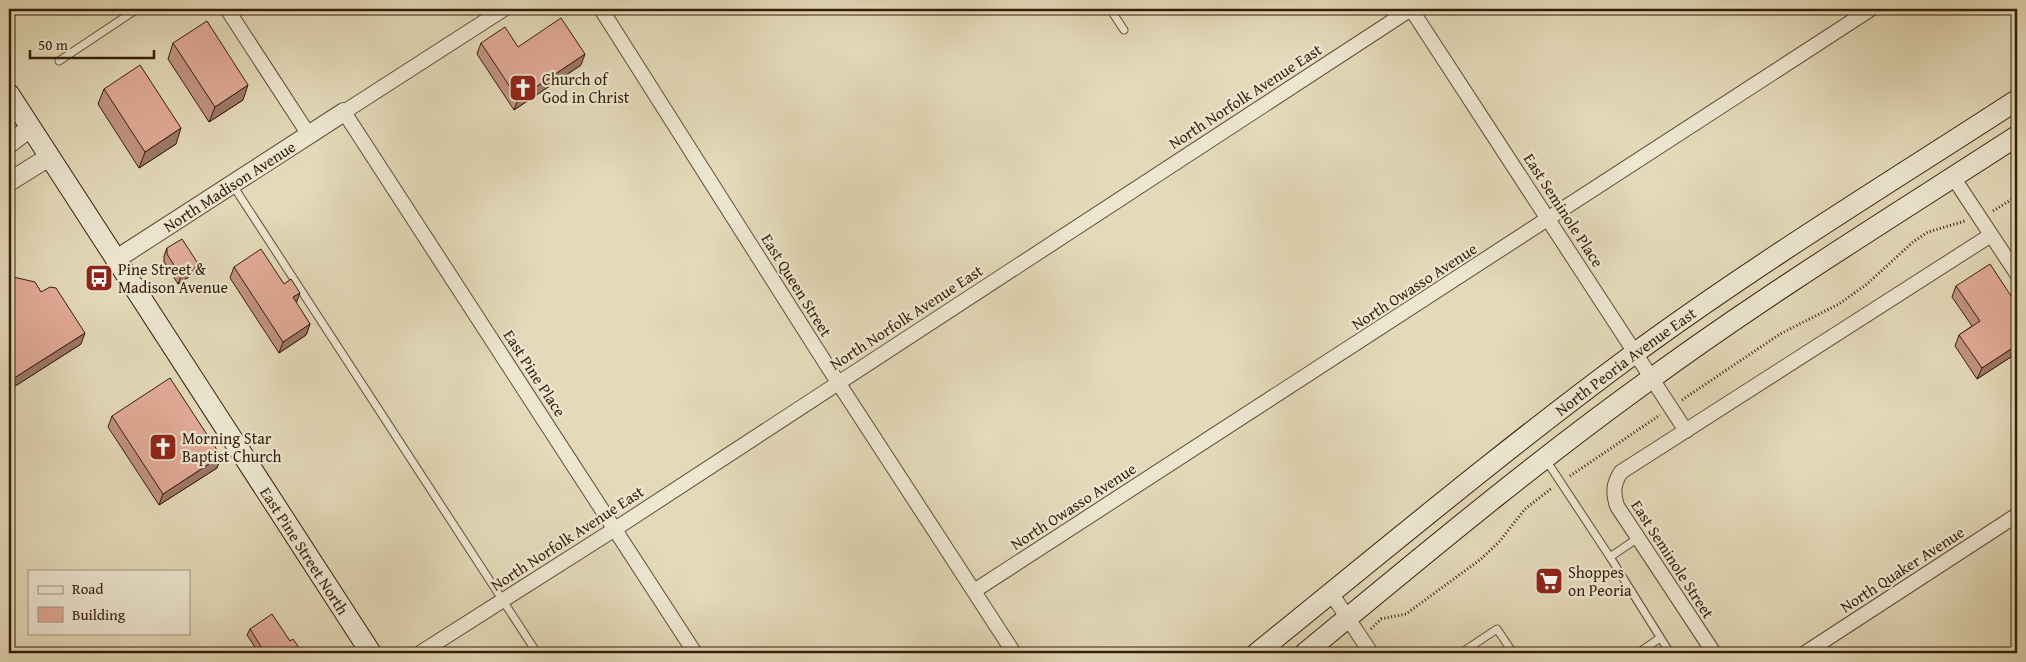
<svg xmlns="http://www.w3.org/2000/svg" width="2026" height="662" font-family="'Gentium Book Plus',serif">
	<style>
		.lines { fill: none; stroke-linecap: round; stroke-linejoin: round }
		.service-casing { stroke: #624c34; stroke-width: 9 }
		.minor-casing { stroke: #624c34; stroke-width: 16 }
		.tertiary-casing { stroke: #624c34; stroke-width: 20 }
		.secondary-casing { stroke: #361d08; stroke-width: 22 }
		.path { stroke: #361d08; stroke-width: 3; stroke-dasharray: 1 2.5; stroke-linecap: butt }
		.service { stroke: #ede7d2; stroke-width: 7 }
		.minor { stroke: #ede7d2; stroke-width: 14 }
		.tertiary { stroke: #ede7d2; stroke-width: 18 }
		.secondary { stroke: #ede7d2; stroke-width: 20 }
		.wall { fill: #c29383; stroke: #361d08 }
		.shaded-wall { fill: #9e786a; stroke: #361d08 }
		.building { fill: #e2ab98; stroke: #361d08 }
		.labels { text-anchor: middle; stroke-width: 4.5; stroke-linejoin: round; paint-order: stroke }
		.poi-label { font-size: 16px; fill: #361d08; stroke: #ede7d2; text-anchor: start }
		.street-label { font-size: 16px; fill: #361d08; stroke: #ede7d2 }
	</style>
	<rect width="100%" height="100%" fill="#e4dab9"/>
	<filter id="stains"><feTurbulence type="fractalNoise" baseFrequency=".004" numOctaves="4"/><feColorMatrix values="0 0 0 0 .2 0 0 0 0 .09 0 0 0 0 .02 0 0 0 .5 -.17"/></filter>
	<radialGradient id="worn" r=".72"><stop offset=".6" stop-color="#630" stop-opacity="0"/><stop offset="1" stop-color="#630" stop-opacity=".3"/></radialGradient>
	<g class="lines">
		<defs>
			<g id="service">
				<path d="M1110,9L1124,30"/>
				<path d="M59,61L137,9"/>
				<path d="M232,184L537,653"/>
				<path d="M1546,460L1610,557L1670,653"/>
				<path d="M1610,557L1638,538"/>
				<path d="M1461,653L1497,629L1513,653"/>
				<path d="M1638,653L1660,638"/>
			</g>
			<g id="minor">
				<path d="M227,9L309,135"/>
				<path d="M504,9L344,112L695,653"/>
				<path d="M601,9L828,367L1014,653"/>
				<path d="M1411,9L1686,431"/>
				<path d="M1953,177L2017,274"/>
				<path d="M974,591L1871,9"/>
				<path d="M1331,593L1371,653"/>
				<path d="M420,653L615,529L1411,9"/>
				<path d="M1714,653L1617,506C1613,493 1613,484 1621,472L1991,235"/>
				<path d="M1805,653L2017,515"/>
			</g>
			<g id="tertiary">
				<path d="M9,144L30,128"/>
				<path d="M9,182L49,157"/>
				<path id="s1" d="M115,260L344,112"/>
			</g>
			<g id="secondary">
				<path id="s2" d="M9,94L371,653"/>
				<path id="s3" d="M1257,653C1382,552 1505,449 1635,353C1758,263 1889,183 2017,100"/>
				<path d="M1305,653C1419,559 1532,464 1652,378C1770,292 1895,215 2017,136"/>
			</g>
		</defs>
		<use href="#service" class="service-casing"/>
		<use href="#minor" class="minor-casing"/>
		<use href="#tertiary" class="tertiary-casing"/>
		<use href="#secondary" class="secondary-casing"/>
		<g class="path">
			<path d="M1993,211L2017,196"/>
			<path d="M1682,400L1780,334L1839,304L1867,284L1913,242L1928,232L1965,221"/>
			<path d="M1570,476L1660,415"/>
			<path d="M1371,629L1381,619L1406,614L1481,559L1499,542L1525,509L1552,488"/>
			<path d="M1345,653L1352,647"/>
		</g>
		<use href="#service" class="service"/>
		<use href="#minor" class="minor"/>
		<use href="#tertiary" class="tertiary"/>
		<use href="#secondary" class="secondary"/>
	</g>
	<g class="wall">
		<path d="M173,43L243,100L209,122L168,59Z"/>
		<path d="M481,43L518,47L581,65L514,110L477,54Z"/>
		<path d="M104,89L176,144L139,168L98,104Z"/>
		<path d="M167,248L195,273L178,284L164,262V256Z"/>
		<path d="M234,267L296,303L310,324L306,335L279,353L230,278Z"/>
		<path d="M9,276L41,292L81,344L9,390Z"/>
		<path d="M1956,286L2013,299L2017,297V353L1977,379L1955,346L1959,335L1972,326L1952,297Z"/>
		<path d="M112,416L221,456L217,468L159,505L108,427Z"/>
		<path d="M250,629L290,641L301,653H259L247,635Z"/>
	</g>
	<g class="shaded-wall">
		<path d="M585,54L581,65L514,110L518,99Z"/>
		<path d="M248,85L243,100L209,122L215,107Z"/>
		<path d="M181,128L176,144L139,168L145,152Z"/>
		<path d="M199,265L195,273L178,284L181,276Z"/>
		<path d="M300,293L296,304L293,297Z"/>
		<path d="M310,324L306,335L279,353L283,342Z"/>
		<path d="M85,333L81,344L9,390V387L11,380Z"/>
		<path d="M2017,345V353L1977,379L1982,368Z"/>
		<path d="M221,456L217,468L159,505L163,494Z"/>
	</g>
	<g class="building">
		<path d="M561,18L585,54L518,99L481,43L505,27L518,47Z"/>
		<path d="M207,21L248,85L215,107L173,43Z"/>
		<path d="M140,65L181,128L145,152L104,89Z"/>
		<path d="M182,239L199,265L181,276L167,254V248Z"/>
		<path d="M261,249L284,284L291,279L300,293L293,297L310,324L283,342L234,267Z"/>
		<path d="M1990,264L2013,299L2017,297V345L1982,368L1959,335L1980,321L1956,286Z"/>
		<path d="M9,276L35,282L41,292L50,287L56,288L85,333L11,380L9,377Z"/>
		<path d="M170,378L221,456L163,494L112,416Z"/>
		<path d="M272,614L290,641L293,639L302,652L300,653H265L250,629Z"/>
	</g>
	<defs>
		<symbol id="church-square" viewBox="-11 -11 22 22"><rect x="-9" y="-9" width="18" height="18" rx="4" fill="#8f2418" stroke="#ede7d2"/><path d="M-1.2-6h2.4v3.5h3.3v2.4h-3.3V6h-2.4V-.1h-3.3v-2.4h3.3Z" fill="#fff"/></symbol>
		<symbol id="bus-square" viewBox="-11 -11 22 22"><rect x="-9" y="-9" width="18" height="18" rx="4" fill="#8f2418" stroke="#ede7d2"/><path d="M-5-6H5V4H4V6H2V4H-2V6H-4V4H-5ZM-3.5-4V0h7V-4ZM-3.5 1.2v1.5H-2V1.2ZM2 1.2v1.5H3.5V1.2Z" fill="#fff"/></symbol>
		<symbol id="supermarket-square" viewBox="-11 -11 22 22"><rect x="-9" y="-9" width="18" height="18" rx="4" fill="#8f2418" stroke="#ede7d2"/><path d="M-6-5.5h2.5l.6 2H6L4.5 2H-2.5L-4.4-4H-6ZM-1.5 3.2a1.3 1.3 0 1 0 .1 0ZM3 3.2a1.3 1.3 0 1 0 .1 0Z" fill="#fff"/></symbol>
	</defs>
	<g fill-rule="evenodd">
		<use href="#church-square" x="507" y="72" width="32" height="32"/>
		<use href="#bus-square" x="83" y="262" width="32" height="32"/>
		<use href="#church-square" x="147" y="431" width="32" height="32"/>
		<use href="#supermarket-square" x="1533" y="565" width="32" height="32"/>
	</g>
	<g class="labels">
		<g class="poi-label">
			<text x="542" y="85">Church of<tspan x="542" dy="18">God in Christ</tspan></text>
			<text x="118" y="275">Pine Street &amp;<tspan x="118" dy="18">Madison Avenue</tspan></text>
			<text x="182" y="444">Morning Star<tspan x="182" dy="18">Baptist Church</tspan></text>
			<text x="1568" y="578">Shoppes<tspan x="1568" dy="18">on Peoria</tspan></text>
		</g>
		<g class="street-label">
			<text transform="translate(1245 96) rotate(-33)" y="6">North Norfolk Avenue East</text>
			<text dy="6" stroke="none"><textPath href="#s1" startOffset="136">North Madison Avenue</textPath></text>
			<text transform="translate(1564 210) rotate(57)" y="6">East Seminole Place</text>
			<text transform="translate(797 285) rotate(58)" y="6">East Queen Street</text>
			<text transform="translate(1414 286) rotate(-33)" y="6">North Owasso Avenue</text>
			<text transform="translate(906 317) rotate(-33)" y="6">North Norfolk Avenue East</text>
			<text dy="6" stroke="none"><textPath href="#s3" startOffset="470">North Peoria Avenue East</textPath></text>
			<text transform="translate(535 373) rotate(57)" y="6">East Pine Place</text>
			<text transform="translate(1073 506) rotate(-33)" y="6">North Owasso Avenue</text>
			<text transform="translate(567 538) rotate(-33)" y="6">North Norfolk Avenue East</text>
			<text dy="6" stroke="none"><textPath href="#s2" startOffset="544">East Pine Street North</textPath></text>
			<text transform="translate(1673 559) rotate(57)" y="6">East Seminole Street</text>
			<text transform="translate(1902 569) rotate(-33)" y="6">North Quaker Avenue</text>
		</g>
	</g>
	<rect width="2026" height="662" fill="none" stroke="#e4dab9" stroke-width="30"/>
	<rect x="10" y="10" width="2006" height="642" fill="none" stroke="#361d08" stroke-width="2.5"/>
	<rect x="15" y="15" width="1996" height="632" fill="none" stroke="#361d08"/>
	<rect x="28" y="570" width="162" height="65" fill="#ede7d2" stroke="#a49681"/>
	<rect x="38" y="586" width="25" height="8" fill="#ede7d2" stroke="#a49681"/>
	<text x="72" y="594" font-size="15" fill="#361d08">Road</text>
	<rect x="38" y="607" width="25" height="15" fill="#e2ab98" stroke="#a49681"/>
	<text x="72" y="620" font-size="15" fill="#361d08">Building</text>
	<path d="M30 50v8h124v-8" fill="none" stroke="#361d08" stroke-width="2.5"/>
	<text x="38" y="50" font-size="15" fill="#361d08" stroke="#ede7d2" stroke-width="4" paint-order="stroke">50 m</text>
	<rect width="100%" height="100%" filter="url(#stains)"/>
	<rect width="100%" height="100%" fill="url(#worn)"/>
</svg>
